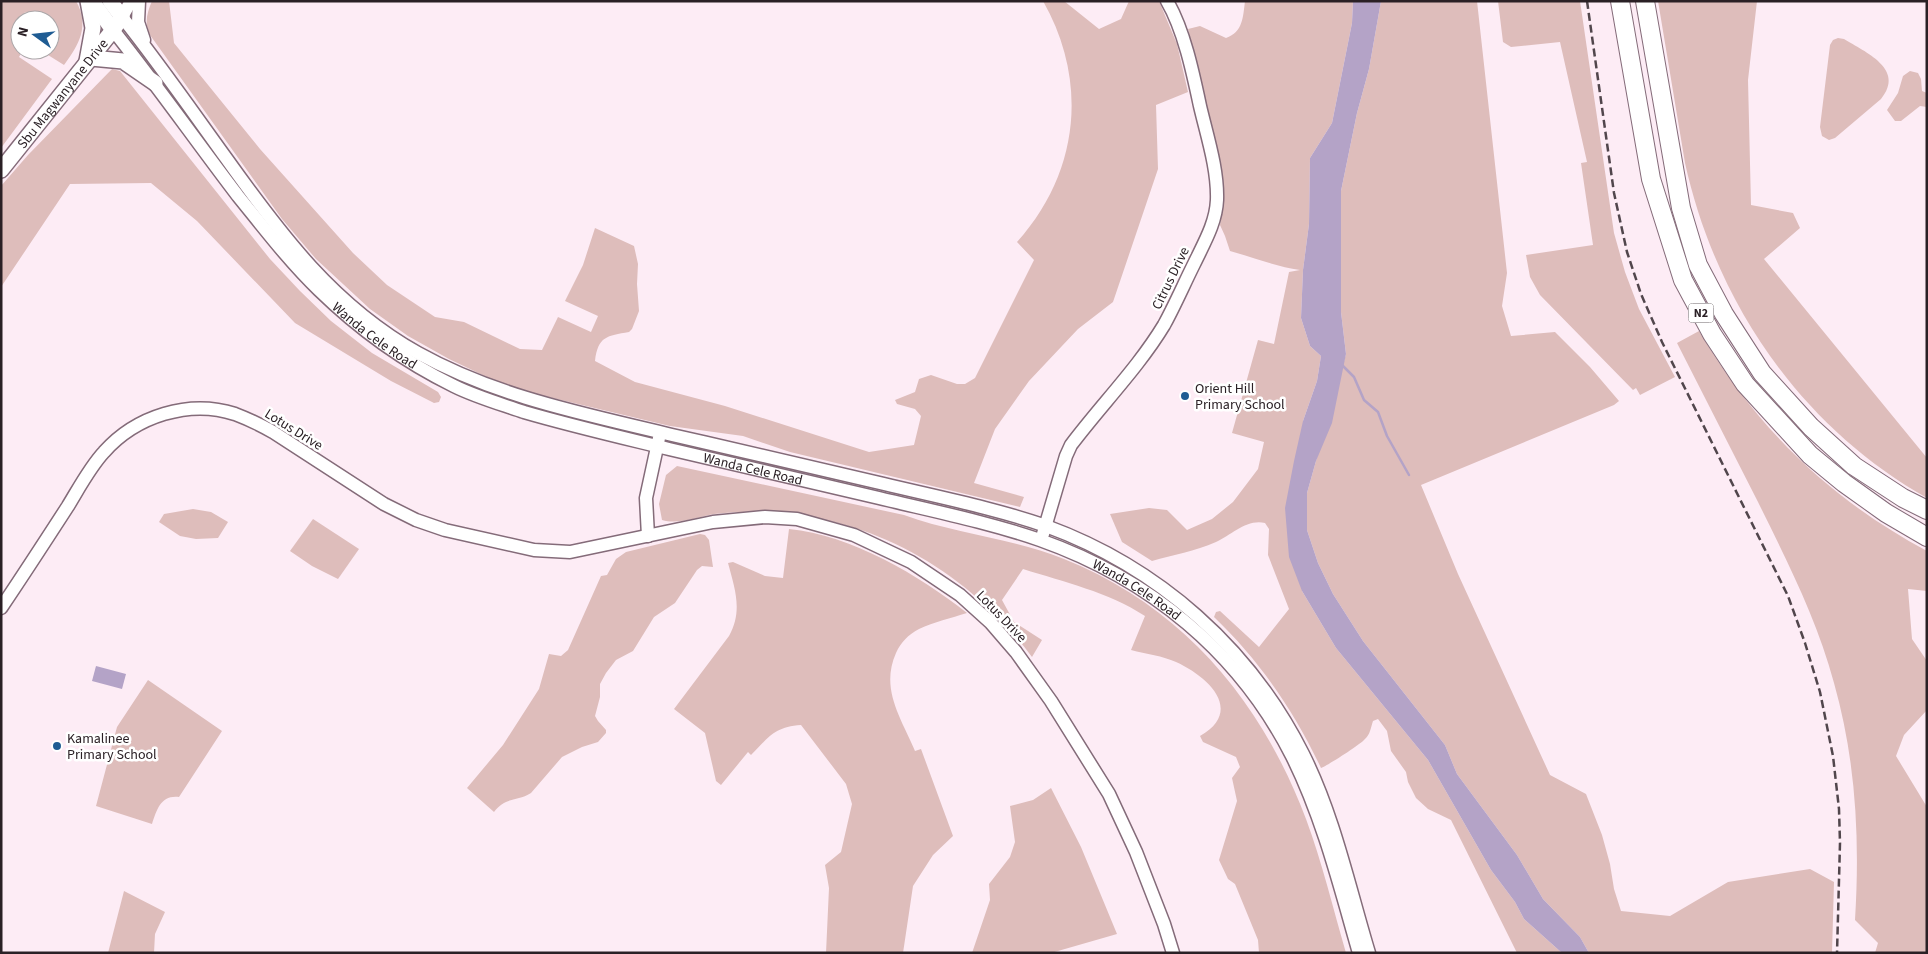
<svg xmlns="http://www.w3.org/2000/svg" width="1928" height="954" font-family="'Source Sans 3',sans-serif">
	<style>
		.green { fill: #debdbb }
		.water { fill: #b4a3c7 }
		.lines { fill: none; stroke-linecap: round; stroke-linejoin: round }
		.stream { stroke: #b4a3c7; stroke-width: 2.5 }
		.minor-casing { stroke: #846b79; stroke-width: 15 }
		.major-casing { stroke: #846b79; stroke-width: 18 }
		.highway-casing { stroke: #846b79; stroke-width: 20 }
		.minor { stroke: #fff; stroke-width: 12 }
		.major { stroke: #fff; stroke-width: 15 }
		.highway { stroke: #fff; stroke-width: 18 }
		.rail { stroke: #51464c; stroke-width: 2.5; stroke-dasharray: 8 4; stroke-linecap: butt }
		.poi-dot { fill: #1f5c93; stroke: #fff; stroke-width: 2 }
		.labels { text-anchor: middle; stroke-width: 5; stroke-linejoin: round; paint-order: stroke }
		.shield { fill: #fff; stroke: #6a6366; stroke-width: 1 }
		.shield-label { font-size: 12px; font-weight: bold; fill: #2a2025 }
		.street-label { font-size: 14px; fill: #2a2025; stroke: #fff }
		.poi-label { font-size: 14px; fill: #2a2025; stroke: #fff; text-anchor: start }
	</style>
	<rect width="100%" height="100%" fill="#fdecf5"/>
	<g class="green">
		<path d="M1,1H76C90,26 79,45 64,65L40,50H50V20H20V50H23L19,57L52,79L1,148Z"/>
		<path d="M152,1H169L174,43L260,149L353,253L387,285L435,317L464,322L520,349L542,350L558,317L591,332L598,316L565,301L583,265L595,228L634,246L638,264L637,284L639,311L632,329L629,332C607,336 598,336 595,361L635,382L725,406L869,452L914,445L921,416L915,409L897,404L895,400L915,392L919,379L931,375L957,384H965L975,378L1034,260L1017,242C1079,173 1089,82 1043,1H1064L1099,29L1121,19L1129,1H1159L1177,44L1188,92L1156,105L1158,169L1113,302L1078,329L1029,381L995,429L974,483L1024,497L1020,507L790,452L743,436L670,426L536,394L491,379L449,359L408,336L370,309L316,259L282,219L150,35C144,23 147,13 152,1Z"/>
		<path d="M1245,1H1353L1352,23L1332,123L1310,158L1309,224L1303,270L1301,318L1310,346L1321,356L1317,381L1303,421L1302,591L1336,648L1428,760L1491,870L1515,902L1524,919L1562,953H1517L1451,820L1428,809L1416,798L1408,782L1406,772L1391,751L1387,731L1378,719L1373,721C1371,727 1370,735 1365,739C1361,744 1327,766 1321,768C1294,711 1260,661 1214,617L1216,612L1220,611L1259,647L1289,609L1268,555L1269,529L1265,523C1246,519 1232,535 1216,542C1195,551 1173,555 1152,561L1122,542L1110,514L1149,508L1167,510L1187,530L1212,519L1233,502L1258,469L1264,442L1232,433L1258,340L1274,344L1289,272L1300,270C1276,267 1253,257 1230,251L1225,236L1220,225L1223,198L1221,167L1188,29L1200,26L1226,38C1243,32 1243,17 1245,1Z"/>
		<path d="M1381,1H1477L1507,273L1502,306L1511,336L1555,332L1590,367L1619,401L1614,405L1421,485L1458,574L1550,775L1586,794L1602,835L1610,864L1614,889L1621,911L1670,916L1728,882L1810,869L1834,882L1832,953H1589L1580,937L1543,899L1517,855L1457,774L1445,745L1363,641L1333,594L1318,563L1307,530V493L1346,354L1341,312V191L1357,113L1369,69Z"/>
		<path d="M1498,1H1580L1614,233L1625,272L1639,309L1675,377L1640,395L1636,388L1633,390L1540,295L1530,277L1526,255L1593,245L1581,163L1587,162L1560,42L1511,47L1503,42Z"/>
		<path d="M1658,1H1757L1748,80L1751,205L1793,213L1800,228L1764,259L1927,458V498C1801,427 1716,303 1685,163Z"/>
		<path d="M1838,38L1844,39C1865,52 1906,69 1881,99L1835,138L1829,140L1822,136L1820,127L1830,45L1833,40Z"/>
		<path d="M112,69L120,71L270,259L300,291L331,321L372,353L438,392L441,397L439,402L434,403L391,381L295,323L197,221L151,183L70,184L1,287V186L28,155Z"/>
		<path d="M1910,71L1918,73L1921,79L1922,91L1927,93V107L1920,106L1901,121H1895L1887,110L1898,93L1903,76Z"/>
		<path d="M1699,331C1756,427 1828,498 1927,551V591L1908,589L1912,639L1927,661V710L1904,735L1896,756L1927,807V953H1875L1878,943L1855,920C1860,839 1856,761 1834,683C1817,619 1787,561 1758,502C1731,449 1704,396 1677,343Z"/>
		<path d="M677,466L904,515C956,534 1012,538 1064,559C1183,607 1261,700 1306,819C1322,862 1333,908 1346,953H1259L1258,940L1235,884L1228,879L1219,860L1237,801L1232,778L1240,767L1236,757L1203,742L1200,736C1245,710 1207,676 1176,662C1163,656 1146,654 1131,650L1145,616C1108,592 1064,582 1023,569L1002,600L1014,622L1042,640L1032,657C966,569 867,513 756,512C742,511 727,513 714,514C697,517 678,525 662,520L659,504L666,475Z"/>
		<path d="M193,509L211,512L228,522L218,538L196,539L180,536L159,522L164,514Z"/>
		<path d="M313,519L359,549L338,579L312,566L290,551Z"/>
		<path d="M789,529C851,535 919,575 967,613C951,618 934,622 919,629C908,635 901,642 896,653C880,689 901,718 915,751L921,749L953,836L933,855L913,886L903,953H826L829,888L825,865L841,852L852,804L846,784L801,725C774,727 769,737 751,755L748,752L721,785L716,781L705,733L674,709L729,636C743,611 735,589 728,563L733,562L765,576L783,578Z"/>
		<path d="M700,534L705,535L709,540L713,567L702,566L697,570L675,603L654,617L633,651L616,660L606,673L600,684V697L595,716L598,721L606,730V733L598,742L582,747L562,757L531,793C517,802 506,796 494,812L467,788L503,745L539,689L549,654L561,656L568,650L601,576L607,575L616,559L626,552Z"/>
		<path d="M148,680L222,731L179,797C161,795 157,809 152,824L96,806L117,727Z"/>
		<path d="M1051,788L1081,847L1117,934L1051,953H972L990,900L989,884L1010,857L1015,842L1010,806L1033,800Z"/>
		<path d="M124,891L165,912L155,934L154,953H108Z"/>
	</g>
	<g class="water">
		<path d="M1353,1H1381L1369,69L1357,113L1341,191V312L1346,354L1332,423L1316,461L1307,493V530L1318,563L1333,594L1363,641L1445,745L1457,774L1517,855L1543,899L1580,937L1589,953H1562L1524,919L1515,902L1491,870L1428,760L1336,648L1302,591L1289,557L1285,508L1294,461L1303,421L1317,381L1321,356L1310,346L1301,318L1303,270L1309,224L1310,158L1332,123L1352,23Z"/>
		<path d="M96,666L126,674L122,689L92,681Z"/>
	</g>
	<g class="lines">
		<path class="stream" d="M1342,365L1354,377L1364,400L1378,412L1387,436L1409,475"/>
		<defs>
			<g id="minor">
				<path d="M131,1L122,17C158,62 192,111 226,158C281,235 334,306 418,353C497,397 585,414 672,435C743,451 814,468 884,484C938,497 994,508 1046,526C1158,567 1250,648 1303,754C1334,816 1349,887 1369,953"/>
				<path d="M139,1L138,22L144,40"/>
				<path id="s1" d="M113,30C156,84 196,141 238,196C264,228 289,261 319,290C358,328 405,362 454,386C476,397 501,404 524,412C572,426 620,437 669,449C739,465 809,482 879,498C933,511 988,522 1040,540C1150,579 1239,652 1292,756C1323,818 1340,887 1359,953"/>
				<path d="M1043,534L1066,456L1071,445C1101,405 1138,368 1164,325C1175,305 1184,284 1194,264C1204,243 1216,223 1217,200C1218,169 1207,136 1200,106C1193,73 1184,30 1167,1"/>
				<path d="M648,536L646,498L659,438"/>
				<path d="M1,608C24,574 46,540 68,506C79,488 90,467 104,452C136,416 189,399 235,414C248,419 261,425 273,432L384,504L416,520L445,530L534,550L570,552L713,522L765,517L797,519L854,535L911,562L960,595L991,623L1016,652L1051,701L1109,794L1136,852L1164,924L1173,953"/>
			</g>
			<g id="major">
				<path d="M92,1L113,30"/>
				<path d="M91,58L123,61L155,83"/>
				<path d="M87,61L93,28L88,1"/>
				<path id="s2" d="M1,170L113,30L122,17L110,1"/>
			</g>
			<g id="highway">
				<path d="M1620,1L1651,179L1683,280L1712,334L1745,384L1810,455L1844,483L1886,513L1927,537"/>
				<path d="M1645,1L1681,208L1698,265L1724,314L1762,373L1811,427L1854,466L1903,498L1927,510"/>
			</g>
		</defs>
		<use href="#minor" class="minor-casing"/>
		<use href="#major" class="major-casing"/>
		<use href="#highway" class="highway-casing"/>
		<use href="#minor" class="minor"/>
		<use href="#major" class="major"/>
		<use href="#highway" class="highway"/>
		<path class="rail" d="M1587,1L1614,193L1627,252L1641,294L1662,342L1788,596L1805,643L1820,692L1833,756L1839,809L1840,843L1837,953"/>
	</g>
	<g class="poi-dot">
		<circle cx="1185" cy="396" r="5"/>
		<circle cx="57" cy="746" r="5"/>
	</g>
	<g class="labels">
		<rect class="shield" x="1688.5" y="303.5" width="25" height="19" rx="4"/>
		<g class="shield-label">
			<text x="1701" y="317">N2</text>
		</g>
		<g class="street-label">
			<text dy="5" stroke="none"><textPath href="#s2" startOffset="98">Sbu Magwanyane Drive</textPath></text>
			<text transform="translate(1170 278) rotate(-64)" y="5">Citrus Drive</text>
			<text dy="5" stroke="none"><textPath href="#s1" startOffset="404">Wanda Cele Road</textPath></text>
			<text transform="translate(294 429) rotate(32)" y="5">Lotus Drive</text>
			<text dy="5" stroke="none"><textPath href="#s1" startOffset="809">Wanda Cele Road</textPath></text>
			<text dy="5" stroke="none"><textPath href="#s1" startOffset="1214">Wanda Cele Road</textPath></text>
			<text transform="translate(1002 616) rotate(46)" y="5">Lotus Drive</text>
		</g>
		<g class="poi-label">
			<text x="1195" y="393">Orient Hill<tspan x="1195" dy="16">Primary School</tspan></text>
			<text x="67" y="743">Kamalinee<tspan x="67" dy="16">Primary School</tspan></text>
		</g>
	</g>
	<rect width="1928" height="954" fill="none" stroke="#2a2025" stroke-width="5"/>
	<g transform="translate(35 35) rotate(285)"><circle r="24" fill="#ffffff" stroke="#aaa6a8"/>
	<path d="M0-4L9 19L0 12L-9 19Z" fill="#1f5c93"/>
	<text y="-8" font-size="14" font-weight="bold" text-anchor="middle" fill="#2a2025">N</text>
	</g>
</svg>
